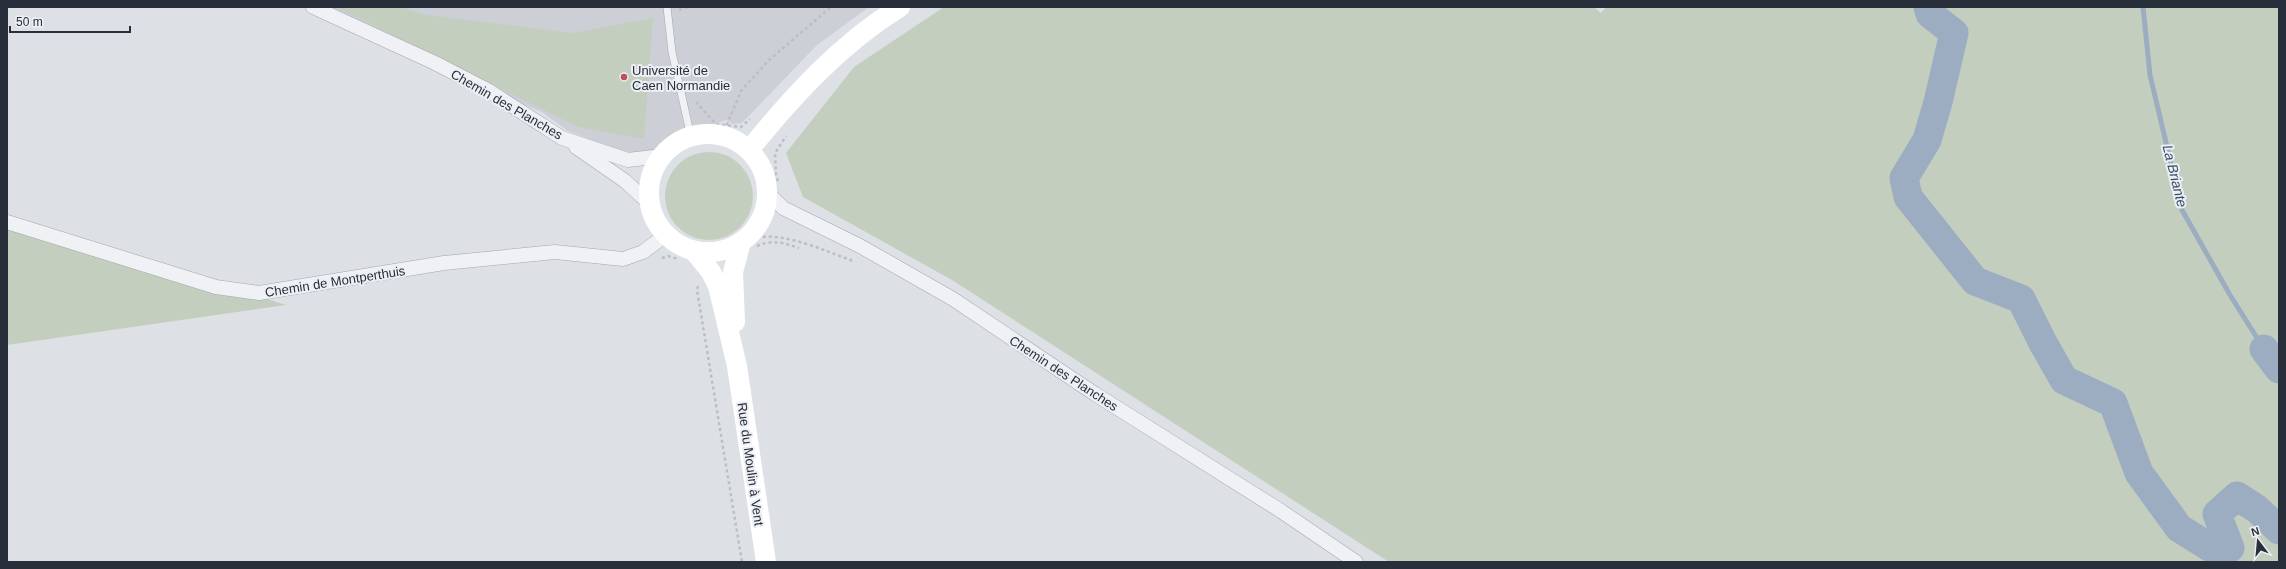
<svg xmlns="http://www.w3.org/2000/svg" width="2286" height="569" font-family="Helvetica,sans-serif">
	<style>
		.built { fill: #cccfd6 }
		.green { fill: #c3cebf }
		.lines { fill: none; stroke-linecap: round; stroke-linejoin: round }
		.stream { stroke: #9cadc1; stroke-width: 5 }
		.river { stroke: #9cadc1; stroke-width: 29 }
		.lane-casing { stroke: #a3a7ae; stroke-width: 8 }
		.street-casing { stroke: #a3a7ae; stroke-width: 15 }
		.path { stroke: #bbbec4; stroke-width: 2.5; stroke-dasharray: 3 3; stroke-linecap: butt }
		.lane { stroke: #eff1f4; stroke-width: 7 }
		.street { stroke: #eff1f4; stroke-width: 14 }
		.secondary { stroke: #fff; stroke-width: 20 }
		.poi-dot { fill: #bd4f5d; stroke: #eceff3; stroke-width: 1.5 }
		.labels { text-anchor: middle; stroke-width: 4; stroke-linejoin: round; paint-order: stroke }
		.poi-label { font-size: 13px; fill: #282e3a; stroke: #eceff3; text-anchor: start }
		.street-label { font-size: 13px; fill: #282e3a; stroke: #eceff3 }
		.water-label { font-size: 14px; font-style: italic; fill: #384c69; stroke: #eceff3 }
	</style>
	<rect width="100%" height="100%" fill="#dde0e5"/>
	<path class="built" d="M313,7H869L817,45L742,123L733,124L726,120L664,143L658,149L643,155L624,152L568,131L542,112L489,91Z"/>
	<g class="green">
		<path d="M336,7H400L426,15L573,33L653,18L644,139L578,127Z"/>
		<path d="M944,7H1594L1601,13L1606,7H2279V562H1389L952,280L803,197L786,153L854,67Z"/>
		<circle cx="709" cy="196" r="44"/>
		<path d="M7,215L286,305L7,345Z"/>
	</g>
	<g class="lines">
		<path class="stream" d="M2143,7L2150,75L2182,210L2230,295L2264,349"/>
		<g class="river">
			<path d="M1928,7L1930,14L1954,33L1938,102L1927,140L1904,178L1908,197L1975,281L2021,299L2043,343L2064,380L2113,403L2139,473L2179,528L2211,548H2230L2217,514L2237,496L2257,509L2279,530"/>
			<path d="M2264,349L2279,369"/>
		</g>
		<defs>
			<path id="lane" d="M667,7L672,52L691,137"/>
			<g id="street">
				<path d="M313,7L435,63L489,91L562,138L628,160L662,156"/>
				<path d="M576,147L625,181L650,204"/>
				<path d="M768,193L783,208L860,246L953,299L1095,394L1281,511L1356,562"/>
				<path d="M7,222L216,287L259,293L444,263L555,252L623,259L643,252L666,235"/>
			</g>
		</defs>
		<use href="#lane" class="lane-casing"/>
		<use href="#street" class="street-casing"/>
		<g class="path">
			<path d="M679,10L688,7"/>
			<path d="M696,102L716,124L741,127L750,119"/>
			<path d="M722,136L741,91L769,60L831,7"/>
			<path d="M778,181L776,175L775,153L786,136"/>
			<path d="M757,238C782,231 828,252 853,261"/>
			<path d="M757,246C773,239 784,243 799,248"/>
			<path d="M662,258L668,256L678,259"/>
			<path d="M698,286L697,290L742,562"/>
		</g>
		<use href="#lane" class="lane"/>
		<use href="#street" class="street"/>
		<g class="secondary">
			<circle cx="708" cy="193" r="59"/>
			<path d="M749,150C793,96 840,44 900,7"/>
			<path d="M694,251L711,272L718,286L737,366L766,562"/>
			<path d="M735,322L733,272L741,242"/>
		</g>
	</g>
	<circle class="poi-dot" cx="624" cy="77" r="4"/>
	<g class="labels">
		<g class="poi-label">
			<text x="632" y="75">Université de<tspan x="632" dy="15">Caen Normandie</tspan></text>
		</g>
		<g class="street-label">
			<text transform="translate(507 104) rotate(30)" y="5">Chemin des Planches</text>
			<text transform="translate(335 281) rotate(-9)" y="5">Chemin de Montperthuis</text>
			<text transform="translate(1064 373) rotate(33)" y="5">Chemin des Planches</text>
			<text transform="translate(751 464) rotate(82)" y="5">Rue du Moulin à Vent</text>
		</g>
		<g class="water-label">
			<text transform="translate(2175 176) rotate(76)" y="5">La Briante</text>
		</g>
	</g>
	<rect width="2286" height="569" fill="none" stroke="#282e3a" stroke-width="16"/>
	<g transform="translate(2258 541) rotate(344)" stroke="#eceff3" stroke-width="3" paint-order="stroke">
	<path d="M0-3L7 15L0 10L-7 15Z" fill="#282e3a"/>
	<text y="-6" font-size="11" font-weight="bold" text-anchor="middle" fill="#282e3a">N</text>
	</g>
	<path d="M10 26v6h120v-6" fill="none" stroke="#282e3a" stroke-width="2"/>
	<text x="16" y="26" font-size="12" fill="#282e3a" stroke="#eceff3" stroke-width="3" paint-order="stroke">50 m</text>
</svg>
